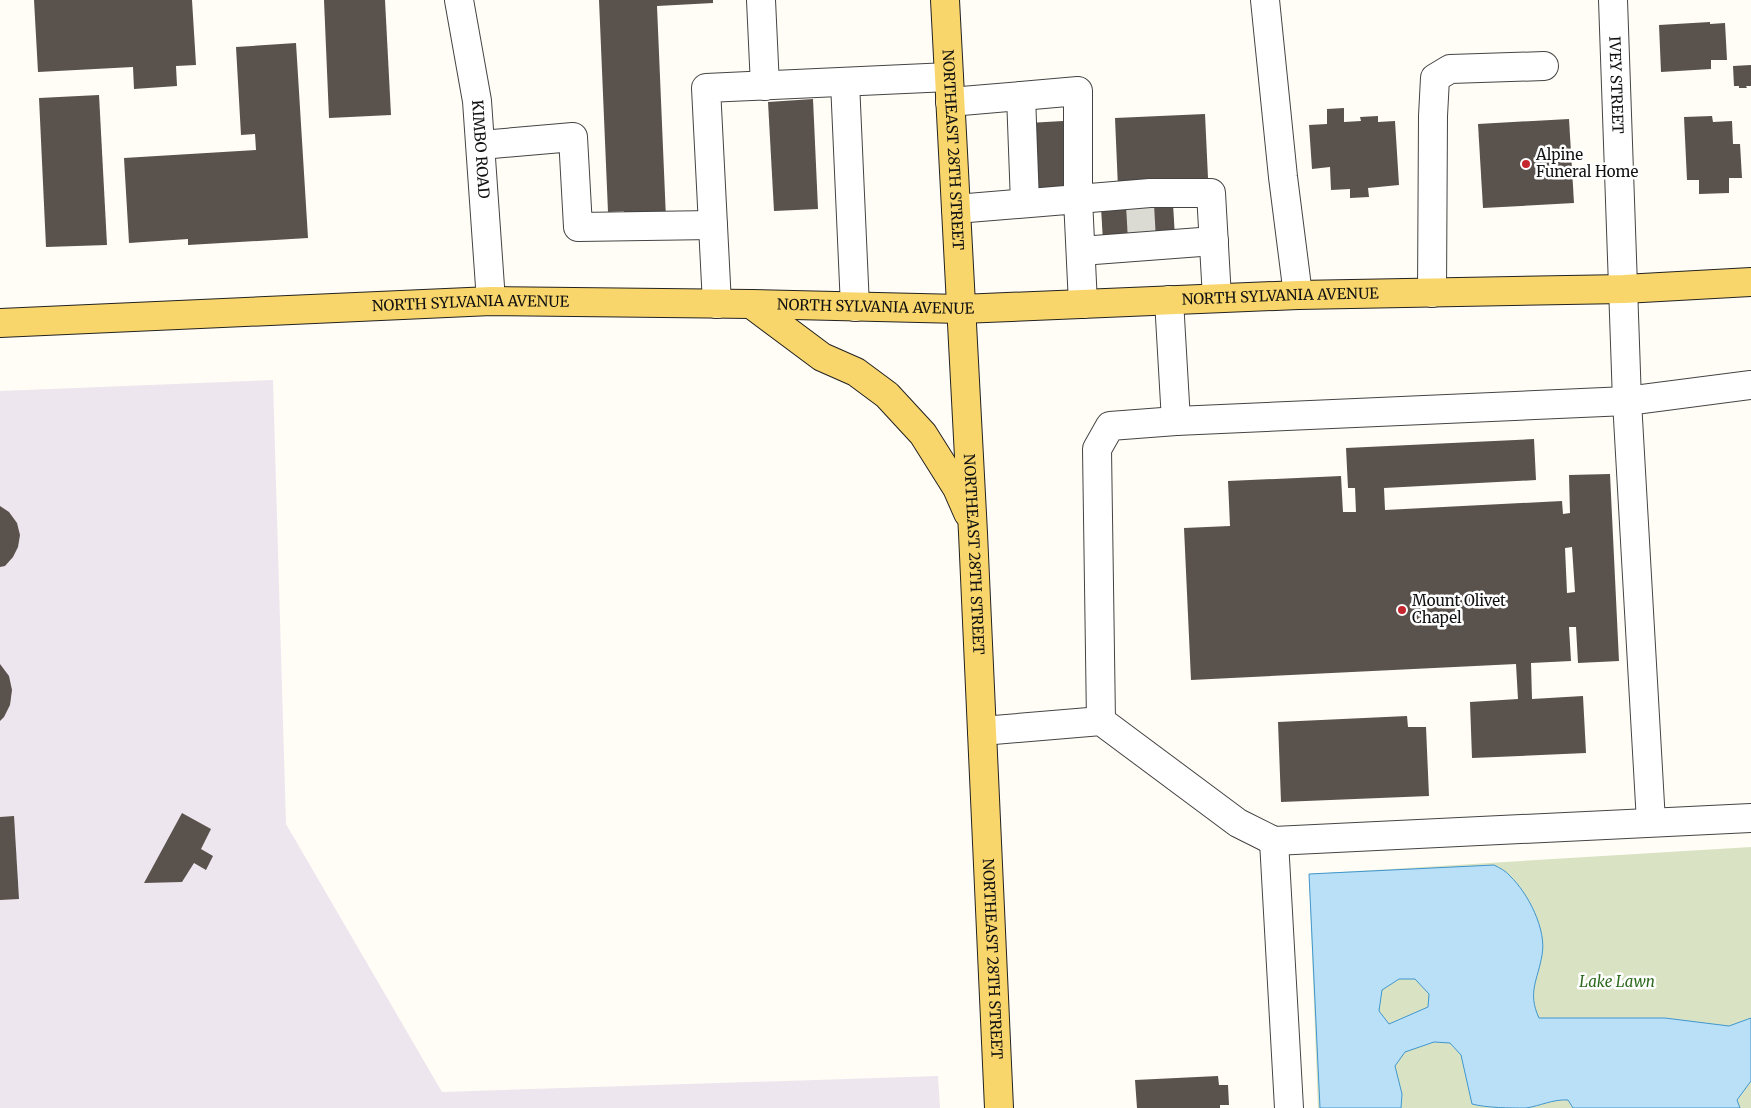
<svg xmlns="http://www.w3.org/2000/svg" width="1751" height="1108" font-family="Merriweather,serif">
	<style>
		.industrial { fill: #eee6ef }
		.cemetery { fill: #d9e3c4 }
		.water { fill: #b9e0f7; stroke: #3f96cf; fill-rule: evenodd }
		.building { fill: #5a524d; fill-rule: evenodd }
		.lines { fill: none; stroke-linecap: round; stroke-linejoin: round }
		.minor-tunnel { stroke: #dbdad3; stroke-width: 28; stroke-dasharray: 28 14; stroke-linecap: butt }
		.minor-casing { stroke: #444; stroke-width: 30 }
		.major-casing { stroke: #222; stroke-width: 30 }
		.minor { stroke: #fff; stroke-width: 28 }
		.major { stroke: #f9d66b; stroke-width: 28 }
		.poi-dot { fill: #c4262e; stroke: #fff; stroke-width: 2 }
		.labels { text-anchor: middle; stroke-width: 5; stroke-linejoin: round; paint-order: stroke }
		.street-label { font-size: 15px; fill: #111; stroke: #fff }
		.poi-label { font-size: 15px; fill: #111; stroke: #fff; text-anchor: start }
		.park-label { font-size: 15px; font-style: italic; fill: #2f6b1f; stroke: #fff }
	</style>
	<rect width="100%" height="100%" fill="#fffdf5"/>
	<path class="industrial" d="M273,380L286,824L442,1092L938,1076L940,1108H0V391Z"/>
	<path class="cemetery" d="M1751,847V1108H1318L1309,874Z"/>
	<path class="water" d="M1494,865C1500,868 1506,871 1510,876C1528,893 1547,930 1542,955C1538,980 1527,992 1539,1018H1665L1729,1026L1751,1018V1081L1737,1100L1740,1108H1573L1568,1100C1553,1099 1540,1106 1526,1108C1510,1108 1487,1108 1472,1104L1461,1055L1450,1043L1434,1042L1405,1052L1395,1066L1402,1094L1401,1108H1320L1309,874ZM1399,979H1415L1429,994L1428,1007L1389,1024L1379,1011L1382,990Z"/>
	<g class="building">
		<path d="M34,0H192L196,65L176,66L177,86L134,89L133,67L38,72Z"/>
		<path d="M324,0H385L391,115L329,118Z"/>
		<path d="M599,0H713V3L657,6L666,219L625,221L624,211L608,212Z"/>
		<path d="M1710,22V24L1725,23L1727,60H1711V69L1661,72L1659,25Z"/>
		<path d="M296,43L308,238L188,245V239L129,243L124,158L256,150L255,134L241,135L236,47Z"/>
		<path d="M1751,65V86H1746L1747,88H1739V86H1734L1733,66Z"/>
		<path d="M99,95L107,245L46,247L39,98Z"/>
		<path d="M813,99L818,209L774,211L768,102Z"/>
		<path d="M1344,108V122L1361,121L1360,117L1378,116V122L1395,121L1399,185L1368,188L1369,197L1350,198V189L1331,190L1330,167L1312,169L1309,125L1327,124V109Z"/>
		<path d="M1205,114L1208,178L1166,180L1118,188L1115,118Z"/>
		<path d="M1712,116L1713,122L1732,121L1733,144H1740L1742,178H1729V193L1699,194V180H1687L1684,117Z"/>
		<path d="M1569,119L1574,203L1483,208L1478,124Z"/>
		<path d="M1063,121L1067,192L1033,194L1028,123Z"/>
		<path d="M1173,203L1175,238L1103,242L1101,207Z"/>
		<path d="M1534,439L1536,480L1384,488L1385,510L1562,501L1563,514L1570,513L1569,475L1610,474L1619,661L1578,663L1576,627H1569L1571,661L1531,663L1532,699L1583,696L1586,753L1472,758L1470,702L1518,699L1516,664L1191,680L1184,528L1230,526L1228,481L1341,476L1343,512H1356L1355,488H1348L1346,448ZM1572,547L1575,592L1567,593L1565,548Z"/>
		<path d="M0,506L9,512L17,523L20,535L18,547L13,557L5,566L0,567Z"/>
		<path d="M0,664L9,676L12,690L10,705L4,717L0,721Z"/>
		<path d="M1407,716L1408,727H1426L1429,796L1281,802L1278,722Z"/>
		<path d="M182,813L211,829L201,849L213,856L206,870L194,863L182,882L144,883Z"/>
		<path d="M14,816L19,899L0,900V817Z"/>
		<path d="M1218,1076L1219,1085H1228L1229,1105H1220V1108H1137L1135,1080Z"/>
	</g>
	<g class="lines">
		<path class="minor-tunnel" d="M1140,205L1142,240"/>
		<defs>
			<g id="minor">
				<path id="s1" d="M459,0L477,101L491,301"/>
				<path d="M761,0L765,86"/>
				<path d="M1265,0L1283,177L1298,295"/>
				<path id="s2" d="M1613,0L1627,401L1651,822"/>
				<path d="M845,82L855,307"/>
				<path d="M1021,96L1078,91V199L1150,193H1211L1217,298"/>
				<path d="M950,102L1021,96L1025,203"/>
				<path d="M481,145L573,137L578,227L713,225"/>
				<path d="M956,209L1078,199L1083,304"/>
				<path d="M1081,251L1214,241"/>
				<path d="M1432,293L1433,116L1435,78L1450,69L1544,66"/>
				<path d="M1169,300L1176,421"/>
				<path d="M717,304L706,88L949,77"/>
				<path d="M1101,721L1097,449L1110,426L1176,421L1627,401L1751,385"/>
				<path d="M982,731L1101,721L1238,823L1274,841L1751,818"/>
				<path d="M1274,841L1289,1108"/>
			</g>
			<g id="major">
				<path id="s3" d="M945,0L973,533L999,1108"/>
				<path d="M751,304L822,357L856,372L887,395L923,434L957,488L968,513"/>
				<path id="s4" d="M0,323L491,301L751,304L961,309L1298,295L1624,289L1751,282"/>
			</g>
		</defs>
		<use href="#minor" class="minor-casing"/>
		<use href="#major" class="major-casing"/>
		<use href="#minor" class="minor"/>
		<use href="#major" class="major"/>
	</g>
	<g class="poi-dot">
		<circle cx="1526" cy="164" r="5"/>
		<circle cx="1402" cy="610" r="5"/>
	</g>
	<g class="labels">
		<g class="street-label">
			<text dy="5" stroke="none"><textPath href="#s2" startOffset="85">IVEY STREET</textPath></text>
			<text dy="5" stroke="none"><textPath href="#s3" startOffset="150">NORTHEAST 28TH STREET</textPath></text>
			<text dy="5" stroke="none"><textPath href="#s1" startOffset="151">KIMBO ROAD</textPath></text>
			<text dy="5" stroke="none"><textPath href="#s4" startOffset="1281">NORTH SYLVANIA AVENUE</textPath></text>
			<text dy="5" stroke="none"><textPath href="#s4" startOffset="471">NORTH SYLVANIA AVENUE</textPath></text>
			<text dy="5" stroke="none"><textPath href="#s4" startOffset="876">NORTH SYLVANIA AVENUE</textPath></text>
			<text dy="5" stroke="none"><textPath href="#s3" startOffset="555">NORTHEAST 28TH STREET</textPath></text>
			<text dy="5" stroke="none"><textPath href="#s3" startOffset="960">NORTHEAST 28TH STREET</textPath></text>
		</g>
		<g class="poi-label">
			<text x="1536" y="160">Alpine<tspan x="1536" dy="17">Funeral Home</tspan></text>
			<text x="1412" y="606">Mount Olivet<tspan x="1412" dy="17">Chapel</tspan></text>
		</g>
		<g class="park-label">
			<text x="1617" y="987">Lake Lawn</text>
		</g>
	</g>
</svg>
